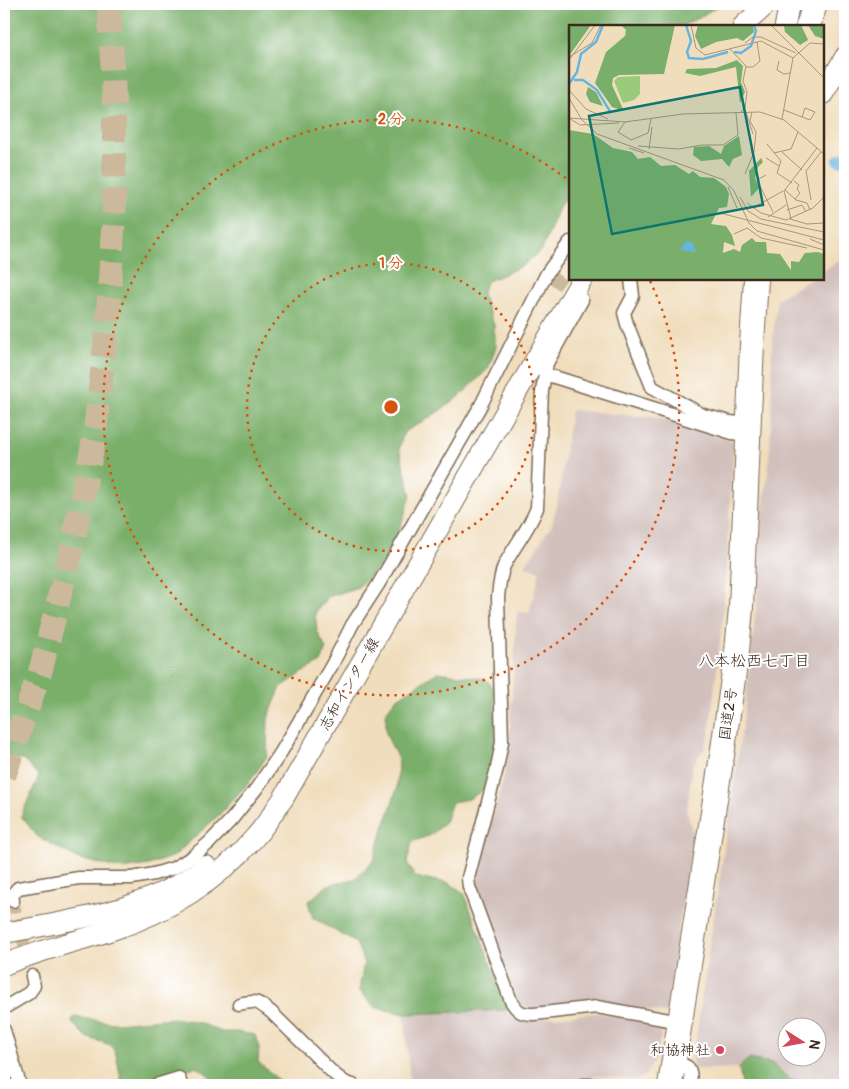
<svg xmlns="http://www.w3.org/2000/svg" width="849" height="1089" font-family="Pangolin,'Klee One',sans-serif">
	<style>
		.industrial { fill: #d1c0bc; fill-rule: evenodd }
		.forest { fill: #7aaf6b; stroke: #5a6c44 }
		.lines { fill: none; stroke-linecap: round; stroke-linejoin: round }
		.canal { stroke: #66b5e0; stroke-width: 12 }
		.street-tunnel { stroke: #ccb99c; stroke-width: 12; stroke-dasharray: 12 6; stroke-linecap: butt }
		.highway-tunnel { stroke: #ccb99c; stroke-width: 24; stroke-dasharray: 24 12; stroke-linecap: butt }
		.street-casing { stroke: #7a6955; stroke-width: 15 }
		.primary-casing { stroke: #7a6955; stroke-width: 22 }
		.highway-casing { stroke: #7a6955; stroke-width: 26 }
		.street { stroke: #fff; stroke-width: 12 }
		.primary { stroke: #fff; stroke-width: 20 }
		.highway { stroke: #fff; stroke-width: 24 }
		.ring { fill: none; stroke: #d7540e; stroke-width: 2.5; stroke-dasharray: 2.5 5 }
		.poi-dot { fill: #d1495b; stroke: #fff; stroke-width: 2 }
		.labels { text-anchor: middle; stroke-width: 4; stroke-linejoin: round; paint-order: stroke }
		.street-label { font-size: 15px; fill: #3b2a1e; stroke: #fff }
		.poi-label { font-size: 15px; fill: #3b2a1e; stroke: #fff; text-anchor: end }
		.neighbourhood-label { font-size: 16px; fill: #3b2a1e; stroke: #fff }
		.inset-river { fill: none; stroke: #66b5e0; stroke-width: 2.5 }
		.inset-road { fill: none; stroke: #a8957d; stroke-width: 1 }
		.view { fill: #0f766e; fill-opacity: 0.15; stroke: #0f766e; stroke-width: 2.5 }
		.inset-edge { fill: none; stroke: #3b2a1e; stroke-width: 2.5 }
		.centre { fill: #d7540e; stroke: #fff; stroke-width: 2.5 }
		.ring-label { font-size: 15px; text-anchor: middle; font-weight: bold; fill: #d7540e; stroke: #fff; stroke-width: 4; stroke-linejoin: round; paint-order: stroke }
	</style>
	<rect width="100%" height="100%" fill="#fff"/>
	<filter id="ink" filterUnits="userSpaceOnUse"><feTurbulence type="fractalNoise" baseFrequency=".02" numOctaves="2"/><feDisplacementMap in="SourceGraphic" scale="10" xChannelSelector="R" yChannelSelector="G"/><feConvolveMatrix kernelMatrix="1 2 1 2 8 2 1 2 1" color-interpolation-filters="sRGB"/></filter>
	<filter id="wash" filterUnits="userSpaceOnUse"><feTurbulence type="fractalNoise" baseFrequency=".0096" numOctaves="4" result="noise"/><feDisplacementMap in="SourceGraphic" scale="20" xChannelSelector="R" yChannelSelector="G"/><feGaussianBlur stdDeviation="1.12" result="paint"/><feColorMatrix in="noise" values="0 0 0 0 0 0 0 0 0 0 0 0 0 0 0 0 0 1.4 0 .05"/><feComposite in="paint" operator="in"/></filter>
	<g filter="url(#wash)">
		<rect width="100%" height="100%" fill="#f0ddbc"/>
		<g class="industrial">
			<path d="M845,257V1082L832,1085H806L789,1079L772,1063L748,1059L739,1068L695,1069L692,1063L744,715L751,654L759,581L761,519L768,475L771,432L772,346L777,299L811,279H823V271ZM786,1026H816V1056H786Z"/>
			<path d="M571,410L658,418L727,440L734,441L723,616L709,735L704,749L692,766L687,812L692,831V841L666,1013L592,1001L535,1009L525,1007L518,1003L481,902L475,884L478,870L505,773L509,747L517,612L529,613L540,571L525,566L552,524L557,505Z"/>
			<path d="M508,1010L522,1020L598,1013L663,1026L656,1058L644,1077L635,1080L598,1076L583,1078L562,1085H420L410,1083L404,1014Z"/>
		</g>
		<g class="forest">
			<path d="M4,4H721L698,18L682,26H570V197L561,203L542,250L522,266L486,282L482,294L494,325L496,347L488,369L458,398L426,420L404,432L399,448L411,495L399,531L383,564L358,587L328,597L315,613L317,631L326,649L321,662L304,672L281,687L268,718L267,756L251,780L220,814L174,856L149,865L122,869L79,859L38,837L21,816L39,776L23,760L4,757Z"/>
			<path d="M438,672L486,679L494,689L496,744L483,790L469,799L452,802L445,822L431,835L412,842L407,863L415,877L449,883L464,893L508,1010L404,1014L374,1007L359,990L364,963L356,943L313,918L308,902L328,885L355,879L373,861L397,788L398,759L386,734V712L396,699Z"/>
			<path d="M74,1017L114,1023L175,1018L200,1023L222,1032H237L255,1035L259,1048L258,1062L284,1085H220C211,1080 206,1070 195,1067L129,1085L122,1083L116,1055L111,1045L86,1037L71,1022Z"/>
			<path d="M748,1059L772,1063L789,1079L806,1085H742L739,1068Z"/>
		</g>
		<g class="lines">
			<path class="canal" d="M839,160L845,158"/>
		</g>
	</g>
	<g filter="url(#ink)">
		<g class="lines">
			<g class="street-tunnel">
				<path d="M553,278L579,297"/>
				<path d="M13,901L32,976"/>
			</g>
			<path class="highway-tunnel" d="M4,776L41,669L70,555L94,440L107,329L114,215V98L109,4"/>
			<defs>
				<g id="street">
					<path d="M631,279L633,296L624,313L627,324L652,387L703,415L730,422L749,424"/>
					<path d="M581,298L582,300L547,363L542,391L537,508C529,529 514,546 504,566C500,576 499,587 498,597L502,742L497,768L468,878L469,887L511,1001C518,1012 521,1014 534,1014L597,1007L680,1022"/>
					<path d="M545,374L732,433L749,435"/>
					<path d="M13,901L12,895L18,888L79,878H132L154,874L174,868L192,857L209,843L232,819L256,789L280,754L333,663L352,625L378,585L481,405L547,273L570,242"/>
					<path d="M239,1004C256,1000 257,1001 271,1012L334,1074L346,1083L353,1085"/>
					<path d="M4,1008L29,993L34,986L32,976"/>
					<path d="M4,1030L20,1085"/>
					<path d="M674,1062C692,1066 690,1068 691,1085"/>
					<path d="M156,1085L179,1078L181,1085"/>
					<path d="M582,1085H602"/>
				</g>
				<g id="primary">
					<path d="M743,26L767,4"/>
					<path d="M785,26L789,4"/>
					<path d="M823,94L845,57"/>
					<path d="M4,933C74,920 148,911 206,866"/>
					<path d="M4,965C39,950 76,942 112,930C167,913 219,880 256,836C266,825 274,811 283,799L582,279"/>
				</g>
				<g id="highway">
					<path d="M808,26L815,4"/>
					<path d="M670,1085L723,749L737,651L741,608L752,344L756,279"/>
				</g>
			</defs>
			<use href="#street" class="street-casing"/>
			<use href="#primary" class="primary-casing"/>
			<use href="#highway" class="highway-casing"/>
			<use href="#street" class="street"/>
			<use href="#primary" class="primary"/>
			<use href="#highway" class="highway"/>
		</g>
	</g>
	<g class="ring">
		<circle cx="391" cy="407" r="144"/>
		<path d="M650 281A288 288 0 1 1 568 180"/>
	</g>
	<circle class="poi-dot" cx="720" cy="1050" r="5"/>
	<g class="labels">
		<g class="street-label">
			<text transform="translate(349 684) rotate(-60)" y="5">志和インター線</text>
			<text transform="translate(728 714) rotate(-82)" y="5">国道2号</text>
		</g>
		<g class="poi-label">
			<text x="710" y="1055">和協神社</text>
		</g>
		<g class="neighbourhood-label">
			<text x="754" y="666">八本松西七丁目</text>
		</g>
	</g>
	<g transform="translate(569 25)">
		<rect width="255" height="255" fill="#f0ddbc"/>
		<path d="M71,51V69L65,75L54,78L45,56L49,52Z" fill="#99cb7b"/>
		<path d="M0,0H22L0,31ZM52,0H106L95,49L50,50L44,53L43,60L55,86L43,82L26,58L37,27L56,11L57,5ZM129,0H184L185,7L174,16L168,13L147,17L132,24L126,11ZM232,0L239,15L231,20L216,7L215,1ZM239,0H255V14L246,11ZM168,35L174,41L172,57L176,67L171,78L167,42L131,51L116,48L118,44L147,43ZM19,62L27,67L34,81L21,77L17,69ZM0,105L24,109L44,123L63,127L69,134L81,132L92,141L106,140L120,149L124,146L131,152L145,153L157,162L160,169L158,182L150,183L142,199L157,201L163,210L166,221L155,217L154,228L165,224L171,227L173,220L183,213L187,217H197L198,228L211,229L222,245V236L230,237L236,228L249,227L255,229V255H0ZM170,111L173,130L164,134L160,142L153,134L132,136L124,130L125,122L140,121L152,129L155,121ZM192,133L194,137L189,142L186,153L190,163L182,172L180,146Z" fill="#7aaf6b"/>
		<path d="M117,216L124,218L127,227L111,225Z" fill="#66b5e0"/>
		<path class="inset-river" d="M117,0L122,16L118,27L120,33L134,34L159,27M165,27L172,28L182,21L187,6L185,0M5,55H14L28,65L42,88M0,59L8,47L12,29L27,17L34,0"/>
		<path class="inset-road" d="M122,0L127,23L136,30L192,16L224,33L241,18L255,19M202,0L255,53M176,18L184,12H192L227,28M161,24L177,41L174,56L178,67L176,83L172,87M0,32L23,18L32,0M0,35L26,0M210,36L208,45L215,49L221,48M177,42H184L191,36L188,17M0,65L17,84L39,94M0,73L13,95L28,109L155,155L165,166L180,198L188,206L255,225M215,85L233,92L241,95L246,87L236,83L233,92M177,87L184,109M0,93L11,100L50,98M0,93L56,97L114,89L191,87L215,95L255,129M213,94L224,33M56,97L49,107L62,115L79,108L82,94M198,119L212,136L208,148L223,158M69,121L110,124L133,120H154L169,110L167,88M60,123L75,128M80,124L83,102M213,127L233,145M205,128L222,124L229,107M197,133L210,141M176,149L185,127L187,107L181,96L183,87M197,150L188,155L204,187M225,156L230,160L228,164L231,168L226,174M159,162L168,183M216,165L227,175L238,178L241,185M171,172L179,186L192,194L255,207M242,175L237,146L252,127M178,178L192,188L217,195L244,183L255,172M184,183L214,166M218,185L233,180L237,187M151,188L255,215M199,192L217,180M221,194L238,199L255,198M222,194L215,166L248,123M165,209L178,203L192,213L238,223M241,214L255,220"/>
		<path class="view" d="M171,62L194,180L43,209L20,91Z"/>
		<rect width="255" height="255" class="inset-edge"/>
	</g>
	<circle cx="391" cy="407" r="8" class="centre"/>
	<g class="ring-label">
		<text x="391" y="124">2 分</text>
		<text x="391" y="268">1 分</text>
	</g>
	<rect width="849" height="1089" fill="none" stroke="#fff" stroke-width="20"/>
	<g transform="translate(802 1042) rotate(101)"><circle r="24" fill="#ffffff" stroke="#b1aaa5"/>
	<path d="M0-4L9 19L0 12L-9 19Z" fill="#d1495b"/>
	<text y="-8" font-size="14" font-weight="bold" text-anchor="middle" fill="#3b2a1e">N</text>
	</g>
</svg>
